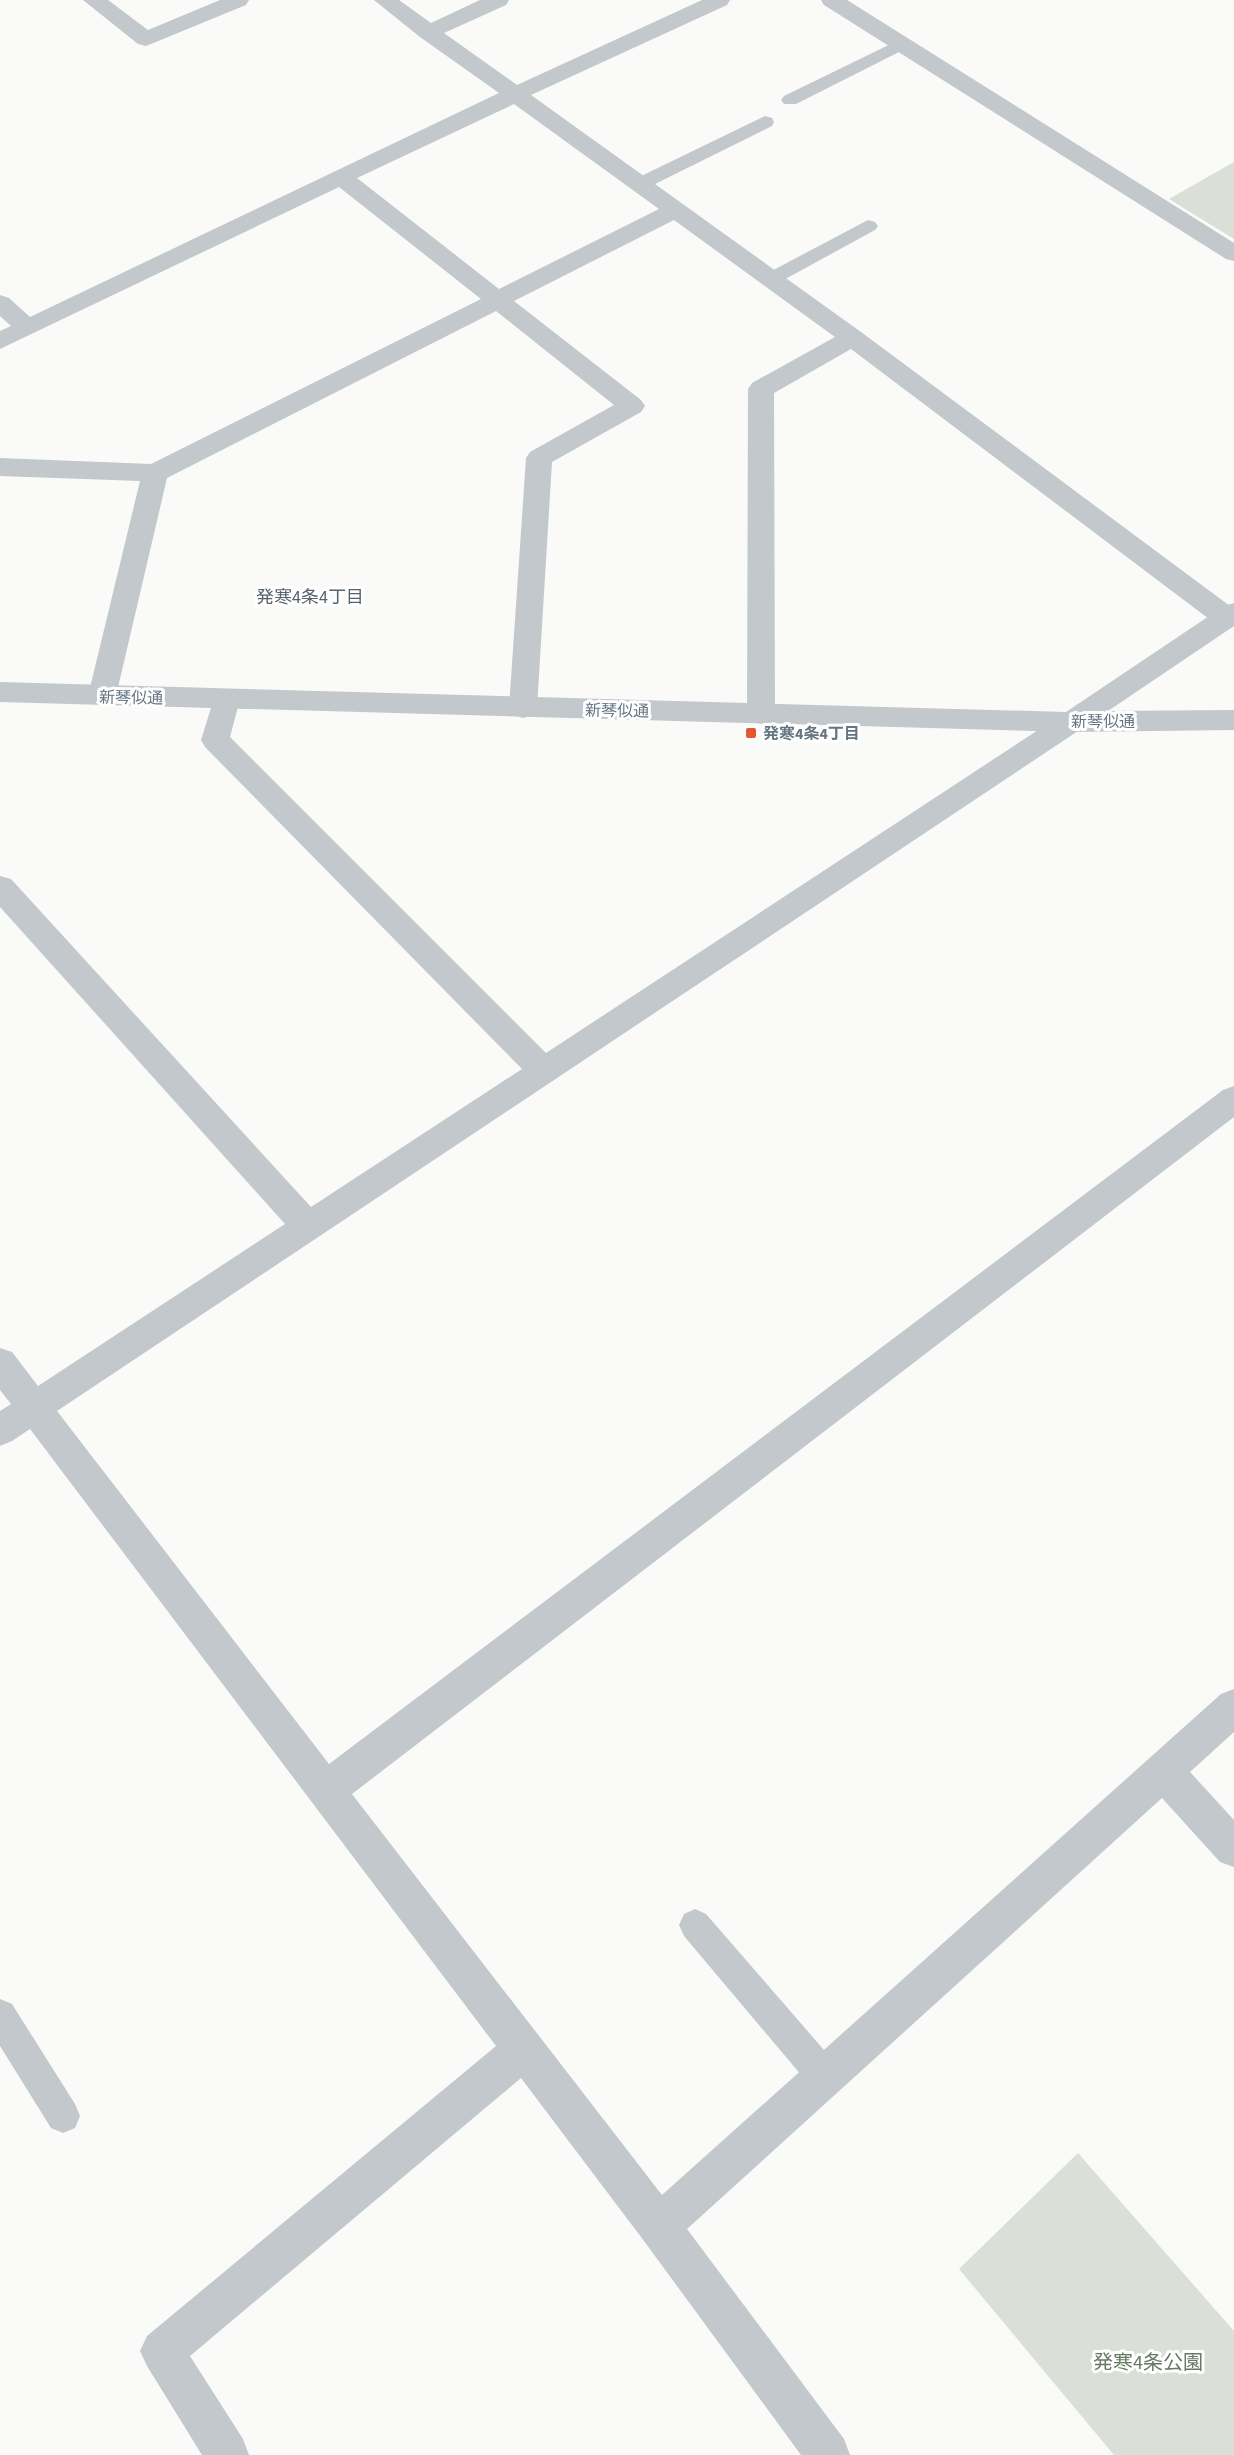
<svg xmlns="http://www.w3.org/2000/svg" width="1234" height="2455" font-family="'Source Sans 3','Noto Sans JP',sans-serif">
	<style>
		.green { fill: #dadfd7 }
		.lines { fill: none; stroke-linecap: round; stroke-linejoin: round }
		.service { fill: #c3c8cc; fill-rule: evenodd }
		.minor { fill: #c3c8cc; fill-rule: evenodd }
		.tertiary { fill: #c3c8cc; fill-rule: evenodd }
		.poi-dot { fill: #e4572e; stroke: #fff; stroke-width: 2 }
		.labels { text-anchor: middle; stroke-width: 6; stroke-linejoin: round; paint-order: stroke }
		.street-label { font-size: 16px; fill: #657683; stroke: #fff }
		.poi-label { font-size: 16px; font-weight: bold; fill: #657683; stroke: #fff; text-anchor: start }
		.neighbourhood-label { font-size: 18px; fill: #57646e; stroke: #fff }
		.near-park-label { font-size: 20px; fill: #687a64; stroke: #fff }
	</style>
	<rect width="100%" height="100%" fill="#fafaf8"/>
	<g class="green">
		<path d="M1234,162V239L1169,199Z"/>
		<path d="M1078,2153L1234,2331V2455H1114L959,2269Z"/>
	</g>
	<g class="lines">
		<g class="service">
			<path d="M901,39L907,40L910,44L907,48L796,104H784L781,100L784,96Z"/>
			<path d="M765,116L772,118L774,122L772,126L647,188H633L630,184L633,180Z"/>
			<path d="M868,220L875,222L878,226L875,230L778,283H764L761,279L764,275Z"/>
			<path d="M695,1909L706,1914L837,2065L842,2077L837,2089L825,2094L813,2089L684,1936L679,1925L684,1914Z"/>
			<path d="M0,1999L12,2004L75,2104L80,2116L75,2128L63,2133L51,2128L0,2046Z"/>
		</g>
		<g class="minor">
			<path d="M83,0H108L148,30L220,0H249L246,5L146,46L138,44Z"/>
			<path d="M374,0H399L431,23L480,0H509L506,5L444,33L517,85L702,0H730L727,5L531,95L861,332L1234,609V626L1227,628L1217,625L851,349L774,393L775,714L771,721L761,724L751,721L747,714L748,389L752,383L835,337L674,220L514,301L641,400L645,406L641,412L552,462L537,708L533,715L523,718L513,715L509,708L526,458L530,452L614,405L496,311L167,478L116,696L112,703L102,706L92,703L88,696L140,481L0,476V458L151,464L481,299L339,187L0,349V331L11,326L0,316V295L9,298L30,317L499,93L420,37ZM514,104L659,209L499,289L357,178Z"/>
			<path d="M821,0H847L1234,243V261L1226,259L824,5Z"/>
			<path d="M226,689L236,692L240,699L230,737L546,1053L1061,715L1071,712L1081,715L1085,722L1081,729L57,1411L329,1764L1223,1090L1234,1086V1117L352,1794L662,2195L1221,1694L1234,1689V1732L1190,1772L1234,1820V1867L1220,1862L1162,1798L687,2229L844,2439L850,2455H801L644,2241L521,2078L190,2356L243,2439L249,2455H202L147,2366L140,2351L147,2336L496,2046L30,1429L12,1441L0,1446V1411L11,1404L0,1390V1348L12,1352L38,1386L285,1224L0,907V876L11,879L311,1207L522,1069L205,747L201,740L216,692Z"/>
		</g>
		<path class="tertiary" d="M1234,603V626L1108,711L1234,710V730L1071,732L0,702V682L1066,712L1224,606Z"/>
	</g>
	<rect class="poi-dot" x="745" y="727" width="12" height="12" rx="3"/>
	<g class="labels">
		<g class="street-label">
			<text transform="translate(131 697) rotate(1)" y="6">新琴似通</text>
			<text transform="translate(617 710) rotate(1)" y="6">新琴似通</text>
			<text x="1103" y="727">新琴似通</text>
		</g>
		<g class="poi-label">
			<text x="763" y="739">発寒4条4丁目</text>
		</g>
		<g class="neighbourhood-label">
			<text x="310" y="603">発寒4条4丁目</text>
		</g>
		<g class="near-park-label">
			<text x="1148" y="2369">発寒4条公園</text>
		</g>
	</g>
</svg>
